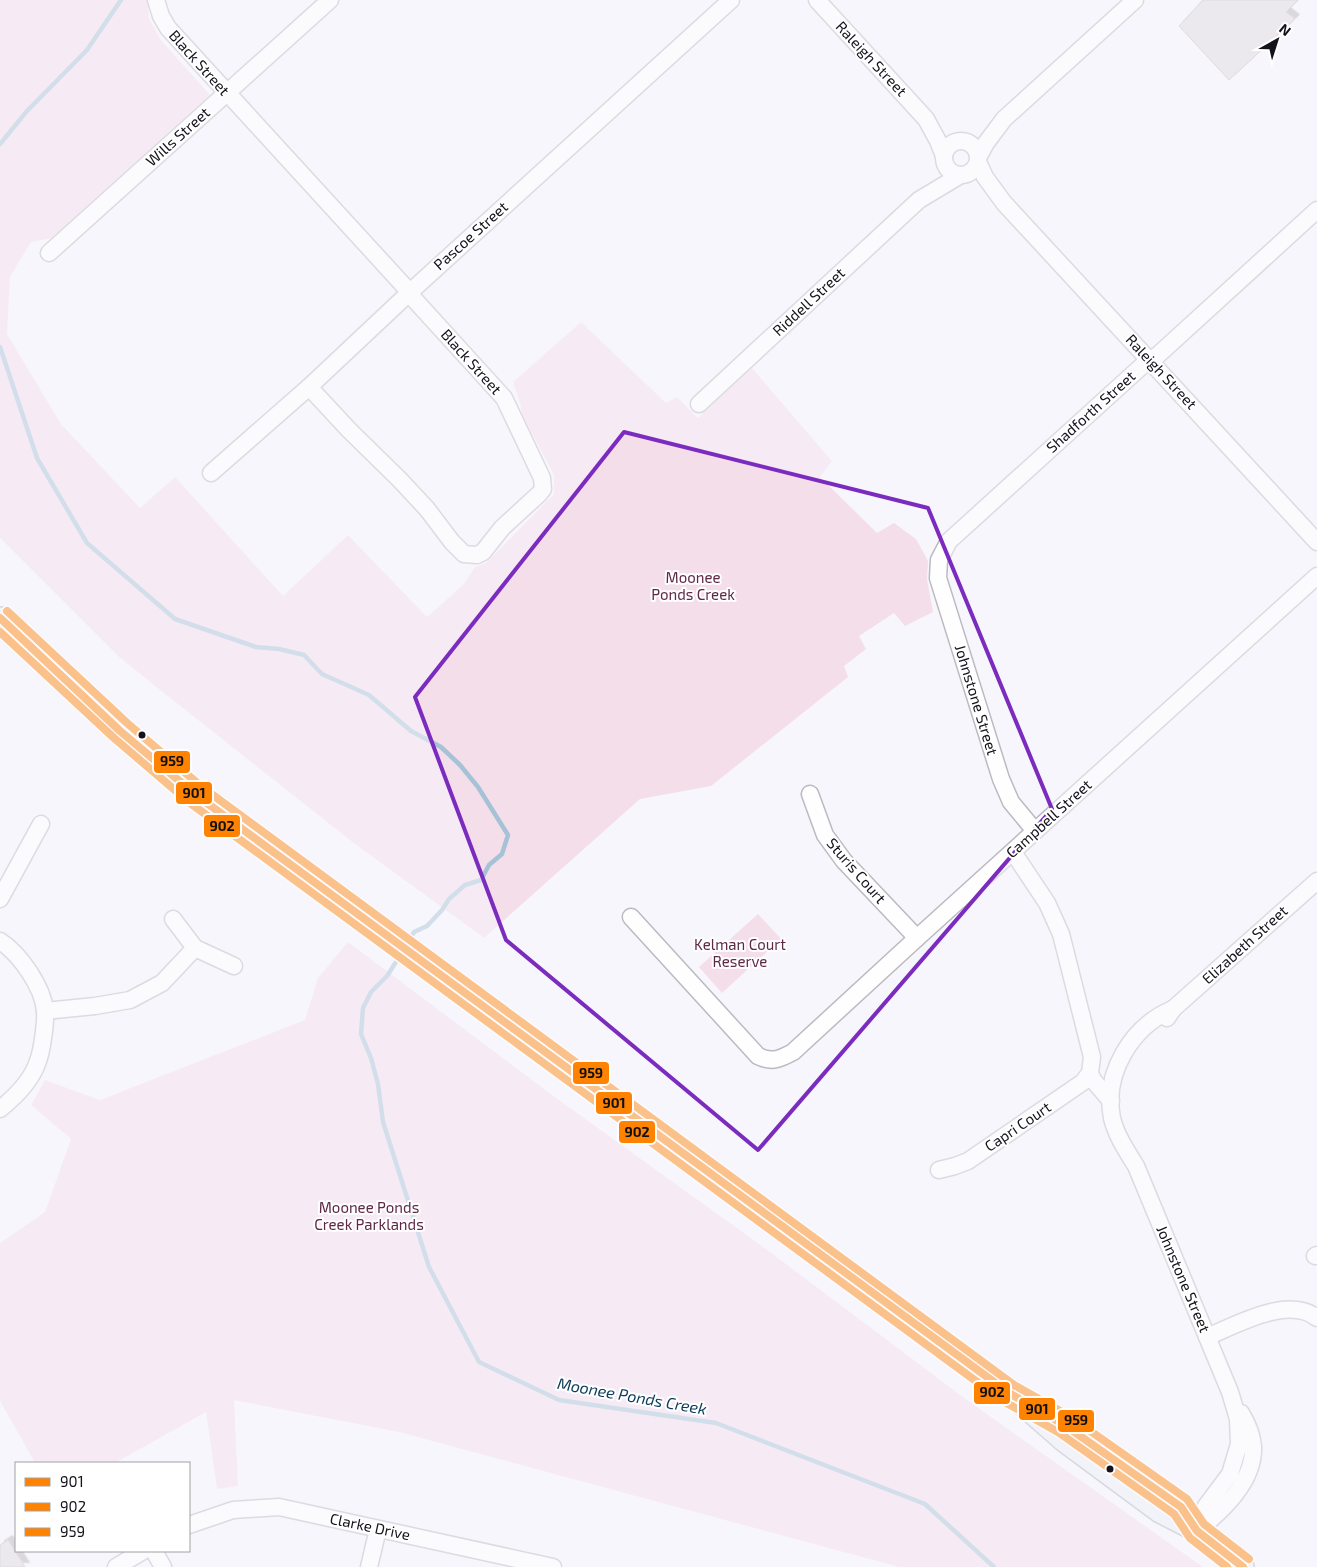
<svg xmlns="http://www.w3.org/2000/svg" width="1317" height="1567" font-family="'Exo 2',sans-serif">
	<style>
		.green { fill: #f4deea }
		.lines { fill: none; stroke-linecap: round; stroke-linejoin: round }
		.stream { stroke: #a6c2d7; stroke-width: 4.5 }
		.building { fill: #dbd7de; stroke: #bebbc1; filter: url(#shadow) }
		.minor-casing { stroke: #bbbac1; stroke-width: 19 }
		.major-casing { stroke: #b0b3c1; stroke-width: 24 }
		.minor { stroke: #fefeff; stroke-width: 16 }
		.major { stroke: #eceef5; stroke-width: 21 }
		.bus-1-casing { stroke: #fff; stroke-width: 11 }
		.bus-2-casing { stroke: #fff; stroke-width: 11 }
		.bus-3-casing { stroke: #fff; stroke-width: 11 }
		.bus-1 { stroke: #ff8200; stroke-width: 8 }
		.bus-2 { stroke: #ff8200; stroke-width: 8 }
		.bus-3 { stroke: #ff8200; stroke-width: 8 }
		.marked { fill: none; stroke: #7b2cbf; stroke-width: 4; stroke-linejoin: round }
		.bus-dot { fill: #14121b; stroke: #fff; stroke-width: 2 }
		.labels { text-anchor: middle; stroke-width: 4; stroke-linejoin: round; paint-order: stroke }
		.street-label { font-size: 15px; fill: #14121b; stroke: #fff }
		.park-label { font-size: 15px; fill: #5f2846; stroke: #fff }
		.water-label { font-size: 16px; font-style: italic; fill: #0b3c5a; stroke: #fff }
		.line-badge { stroke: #fff; stroke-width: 2 }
		.pale-badge-label { font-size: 14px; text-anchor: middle; font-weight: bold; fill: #111 }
	</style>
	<defs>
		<filter id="shadow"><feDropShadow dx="4.5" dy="-4.5" stdDeviation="0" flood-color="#0004"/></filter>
	</defs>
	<rect width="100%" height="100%" fill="#f7f6fc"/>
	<g class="green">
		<path d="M0,0H148L149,19L161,40L210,95L52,238L31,242L10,277L7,334L61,424L140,508L175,477L283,596L348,535L427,617L463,585L475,567L486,563L554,494V475L522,415L520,403L513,382L581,322L666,403L677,397L698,418L752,368L832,461L820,477L877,533L894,523L916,539L928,561L927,579L933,612L905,626L894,613L859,636L866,649L844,666L848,677L711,786L640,799L484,938L351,841L145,678L118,656L0,538Z"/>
		<path d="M758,914L781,939L722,993L699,967Z"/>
		<path d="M348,942L559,1100L766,1249L967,1400L1203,1567H899L399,1432L234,1400L238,1486L217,1489L206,1412L115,1463H35L0,1401V1243L45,1212L71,1139L31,1105L45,1080L100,1100L305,1020L318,978Z"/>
	</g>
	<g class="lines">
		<g class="stream">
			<path d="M0,144L27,111L87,50L121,0"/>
			<path d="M0,347L37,458L87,543L175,619L256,647L279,649L304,655L322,674L369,695L411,731L441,747L460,765L478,787L508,835L502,854L489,865L481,880L465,885L449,899L442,910L427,926L414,932L408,943"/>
			<path d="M401,954L387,976L371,992L363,1008L361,1034L371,1058L378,1084L383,1122L429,1267L479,1362L559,1400L716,1423L925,1504L994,1567"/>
		</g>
	</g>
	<g class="building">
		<path d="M1203,0H1298L1286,12L1295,19L1229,80L1179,26Z"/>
		<path d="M8,1540L25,1567H0V1545Z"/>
	</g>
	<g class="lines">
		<defs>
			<g id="minor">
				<path d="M156,0L161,16L168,28L405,287L413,298L504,398L542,478L543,489L539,494L502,528L483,552L477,555L464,554L452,542L427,509L400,480L349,430L309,387"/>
				<path d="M817,0L926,119L938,141L944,156"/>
				<circle cx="961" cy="158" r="17"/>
				<path d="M979,156L986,143L1004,119L1135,0"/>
				<path d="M978,162L985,177L1004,203L1317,542"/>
				<path d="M49,253L330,0"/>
				<path d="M699,404L919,200L959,176"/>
				<path d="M211,473L309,387L409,293L731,0"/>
				<path d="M810,794L825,835L844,861L917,938"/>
				<path d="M1035,831L1011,802L1001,779L938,578L939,560L949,541L1143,365L1158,355L1317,210"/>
				<path d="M1013,852L1047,903L1061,934L1092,1057L1090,1073L1093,1080L1111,1101"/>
				<path d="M0,899L41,824"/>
				<path d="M631,917L758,1056C772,1063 780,1059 793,1052L917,938L1317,576"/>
				<path d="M173,919L195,948L234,966"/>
				<path d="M0,941C20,954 43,987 45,1011C46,1021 42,1051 38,1061C32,1080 15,1097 0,1109"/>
				<path d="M1173,1009C1132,1026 1103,1073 1112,1118C1116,1135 1126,1150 1136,1166L1230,1392L1238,1419L1239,1444L1230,1474L1206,1506L1197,1531"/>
				<path d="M45,1011L95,1006L130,1000L162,983L195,948"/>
				<path d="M1167,1018L1173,1009L1317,881"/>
				<path d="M939,1170L955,1166L968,1161L1083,1082L1090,1073"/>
				<path d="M1315,1256L1317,1255"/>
				<path d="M1207,1337C1236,1325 1288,1295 1317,1318"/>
				<path d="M189,1525L233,1510L279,1507L553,1567"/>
				<path d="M1197,1531C1222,1511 1255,1481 1253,1446C1252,1435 1247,1423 1241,1413"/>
				<path d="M154,1551L163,1567"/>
				<path d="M116,1567L143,1551"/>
				<path d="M369,1567L378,1529"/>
			</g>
			<g id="major">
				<path d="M0,618C63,679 127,740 196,795L1009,1393L1064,1441L1160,1512L1197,1531L1243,1567"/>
				<path d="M1109,1456L1181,1507L1194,1527"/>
			</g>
		</defs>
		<use href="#minor" class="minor-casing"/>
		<use href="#major" class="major-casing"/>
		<use href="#minor" class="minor"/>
		<use href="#major" class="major"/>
		<defs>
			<path id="bus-1" d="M0,618L120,731L196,795L1009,1393L1063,1424L1181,1507L1197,1531L1243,1567"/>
			<path id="bus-2" d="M0,632L114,738L190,803L1003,1401L1058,1432L1174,1514L1190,1538L1227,1567"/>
			<path id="bus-3" d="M7,611L127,723L202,787L1014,1385L1069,1416L1187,1499L1204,1524L1249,1559"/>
		</defs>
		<use href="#bus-1" class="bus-1-casing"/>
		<use href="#bus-2" class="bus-2-casing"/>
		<use href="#bus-3" class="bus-3-casing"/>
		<use href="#bus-1" class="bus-1"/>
		<use href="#bus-2" class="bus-2"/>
		<use href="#bus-3" class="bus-3"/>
	</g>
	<path d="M0 0H1317V1567H0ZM624,432L928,508L1052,809L758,1150L506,940L415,697Z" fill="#f7f6fc" fill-opacity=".55" fill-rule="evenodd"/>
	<path class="marked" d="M624,432L928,508L1052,809L758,1150L506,940L415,697Z"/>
	<g class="bus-dot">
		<circle cx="142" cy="735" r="4.5"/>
		<circle cx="1110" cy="1469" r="4.5"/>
	</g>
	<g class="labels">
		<g class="street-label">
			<text transform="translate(871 59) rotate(47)" y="5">Raleigh Street</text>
			<text transform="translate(199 63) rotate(48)" y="5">Black Street</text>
			<text transform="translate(178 137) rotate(-42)" y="5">Wills Street</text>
			<text transform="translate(471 236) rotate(-42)" y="5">Pascoe Street</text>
			<text transform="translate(809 302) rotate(-43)" y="5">Riddell Street</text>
			<text transform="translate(471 362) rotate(48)" y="5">Black Street</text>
			<text transform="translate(1161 372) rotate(47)" y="5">Raleigh Street</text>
			<text transform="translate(1091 412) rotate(-42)" y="5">Shadforth Street</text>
			<text transform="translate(976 700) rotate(73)" y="5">Johnstone Street</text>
			<text transform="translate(1049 819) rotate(-42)" y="5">Campbell Street</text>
			<text transform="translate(856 871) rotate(49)" y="5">Sturis Court</text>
			<text transform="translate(1245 945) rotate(-42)" y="5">Elizabeth Street</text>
			<text transform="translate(1018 1127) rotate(-34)" y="5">Capri Court</text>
			<text transform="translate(1183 1279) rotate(67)" y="5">Johnstone Street</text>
			<text transform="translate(370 1527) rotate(12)" y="5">Clarke Drive</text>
		</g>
		<g class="park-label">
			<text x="693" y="583">Moonee<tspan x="693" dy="17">Ponds Creek</tspan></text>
			<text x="740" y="950">Kelman Court<tspan x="740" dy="17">Reserve</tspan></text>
			<text x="369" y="1213">Moonee Ponds<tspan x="369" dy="17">Creek Parklands</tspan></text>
		</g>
		<g class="water-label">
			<text transform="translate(632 1396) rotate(10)" y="6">Moonee Ponds Creek</text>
		</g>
	</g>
	<g class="line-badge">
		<rect x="153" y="750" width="38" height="24" rx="5" fill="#ff8200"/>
		<rect x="175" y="781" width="38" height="24" rx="5" fill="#ff8200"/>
		<rect x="203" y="814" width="38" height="24" rx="5" fill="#ff8200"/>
		<rect x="572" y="1061" width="38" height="24" rx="5" fill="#ff8200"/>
		<rect x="595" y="1091" width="38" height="24" rx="5" fill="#ff8200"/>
		<rect x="618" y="1120" width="38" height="24" rx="5" fill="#ff8200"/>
		<rect x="973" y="1381" width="38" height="24" rx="5" fill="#ff8200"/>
		<rect x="1018" y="1397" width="38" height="24" rx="5" fill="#ff8200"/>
		<rect x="1057" y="1409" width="38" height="24" rx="5" fill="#ff8200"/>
	</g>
	<g class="pale-badge-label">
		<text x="172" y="766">959</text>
		<text x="194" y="798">901</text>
		<text x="222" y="831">902</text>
		<text x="591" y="1078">959</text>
		<text x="614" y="1108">901</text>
		<text x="637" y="1137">902</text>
		<text x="992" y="1397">902</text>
		<text x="1037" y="1414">901</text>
		<text x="1076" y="1425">959</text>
	</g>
	<rect x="15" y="1462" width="175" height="90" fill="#ffffff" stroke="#a1a0a4"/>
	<rect x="25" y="1478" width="25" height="8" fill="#ff8200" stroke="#a1a0a4"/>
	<text x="60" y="1487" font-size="15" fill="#14121b">901</text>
	<rect x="25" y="1503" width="25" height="8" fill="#ff8200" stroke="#a1a0a4"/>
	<text x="60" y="1512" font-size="15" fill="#14121b">902</text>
	<rect x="25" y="1528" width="25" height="8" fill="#ff8200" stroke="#a1a0a4"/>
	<text x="60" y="1537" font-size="15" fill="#14121b">959</text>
	<g transform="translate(1277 40) rotate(39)" stroke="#ffffff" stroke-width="4" paint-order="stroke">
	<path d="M0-4L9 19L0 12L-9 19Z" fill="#14121b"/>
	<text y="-8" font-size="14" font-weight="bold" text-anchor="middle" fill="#14121b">N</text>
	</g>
</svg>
